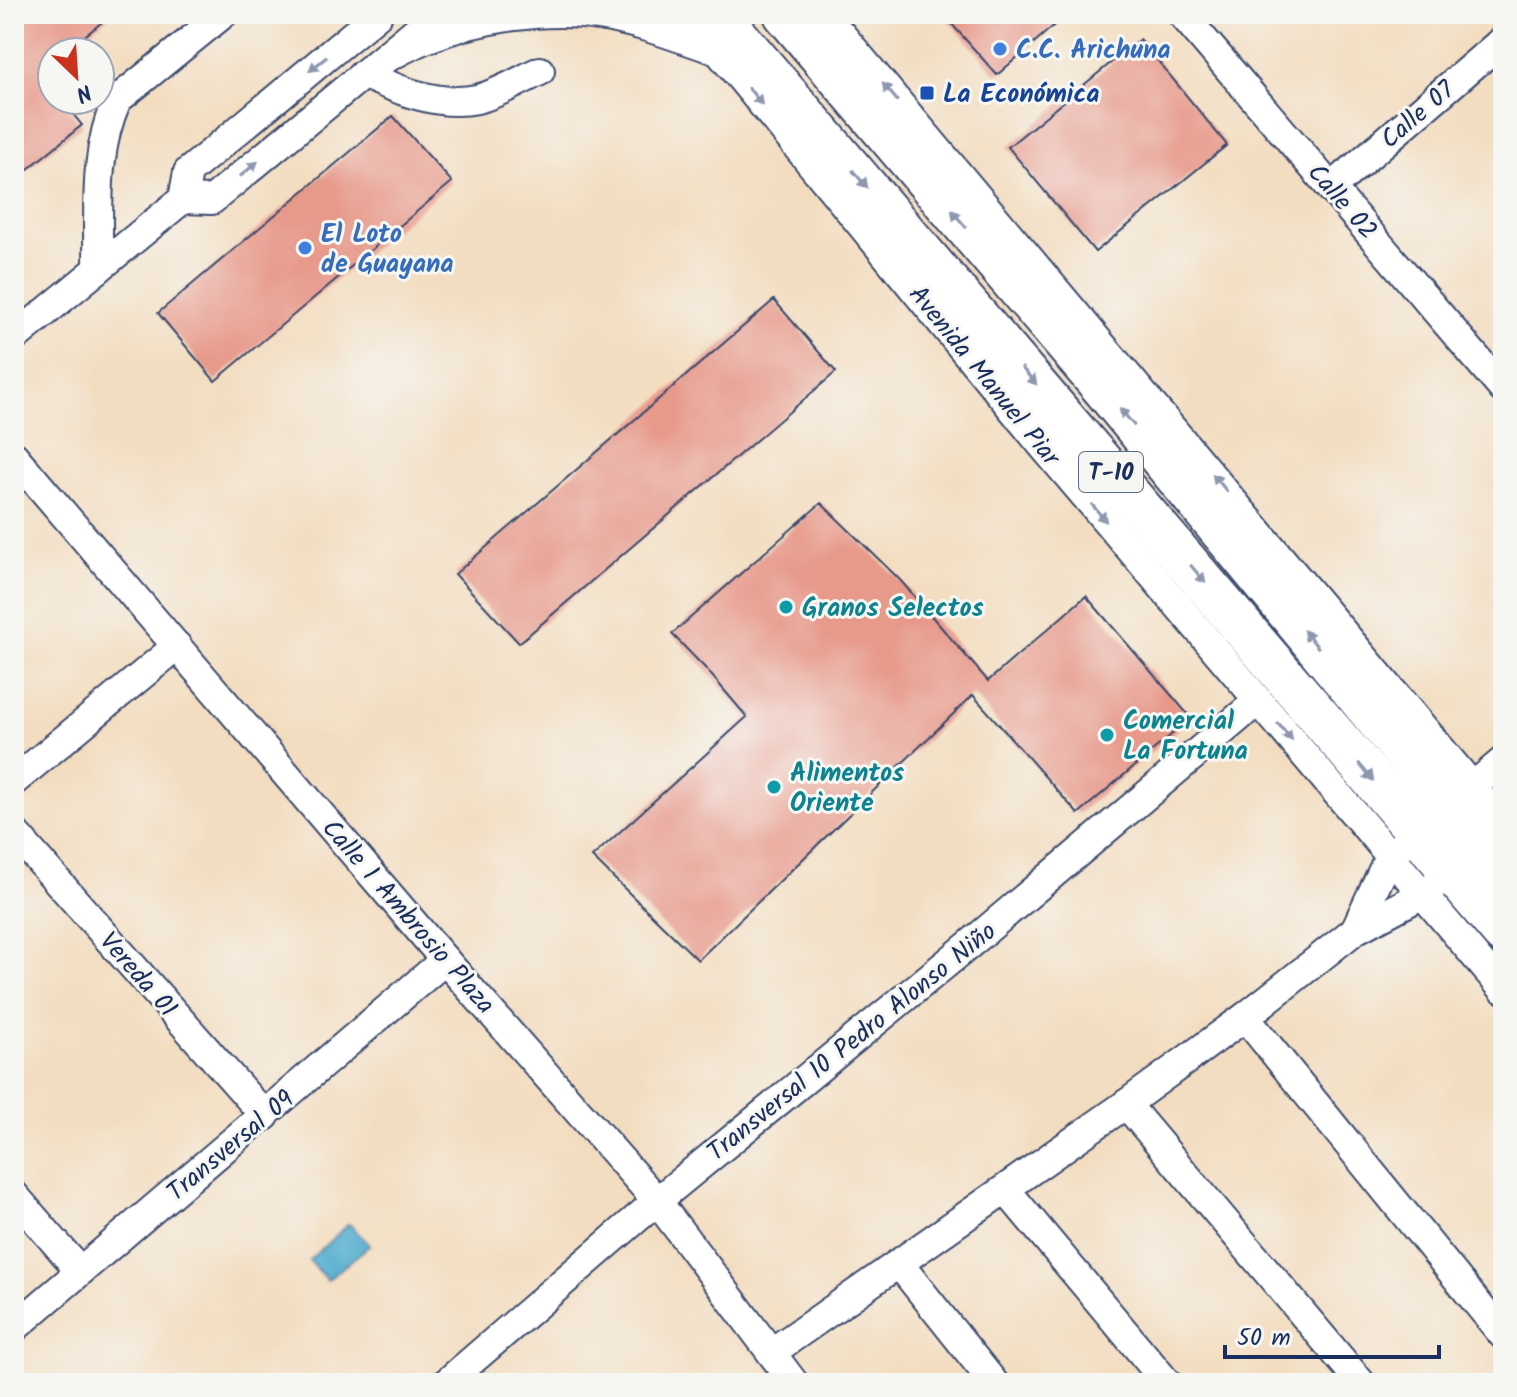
<svg xmlns="http://www.w3.org/2000/svg" width="1517" height="1397" font-family="Kalam,sans-serif">
	<style>
		.water { fill: #50acce; stroke: #366e96; stroke-width: 2 }
		.building { fill: #e7998a }
		.lines { fill: none; stroke-linecap: round; stroke-linejoin: round }
		.minor-casing { stroke: #3b496d; stroke-width: 32 }
		.highway-casing { stroke: #3b496d; stroke-width: 46 }
		.minor { stroke: #fff; stroke-width: 28 }
		.highway { stroke: #fff; stroke-width: 42 }
		.oneway { fill: #8d97ae }
		.shop-dot { fill: #3f7fe0; stroke: #f6f6f2; stroke-width: 3 }
		.transit-dot { fill: #1a4fb4; stroke: #f6f6f2; stroke-width: 3 }
		.culture-dot { fill: #0f9aa8; stroke: #f6f6f2; stroke-width: 3 }
		.labels { text-anchor: middle; stroke-width: 6; stroke-linejoin: round; paint-order: stroke }
		.shield { fill: #f6f6f2; stroke: #5d6b8a; stroke-width: 2 }
		.shield-label { font-size: 24px; font-weight: bold; fill: #1b2f5e }
		.shop-label { font-size: 26px; font-weight: bold; fill: #366cbe; stroke: #f6f6f2; text-anchor: start }
		.transit-label { font-size: 26px; font-weight: bold; fill: #164399; stroke: #f6f6f2; text-anchor: start }
		.street-label { font-size: 26px; fill: #1b2f5e; stroke: #f6f6f2 }
		.culture-label { font-size: 26px; font-weight: bold; fill: #0d838f; stroke: #f6f6f2; text-anchor: start }
	</style>
	<rect width="100%" height="100%" fill="#f6f6f2"/>
	<filter id="ink" filterUnits="userSpaceOnUse"><feTurbulence type="fractalNoise" baseFrequency=".0125" numOctaves="2"/><feDisplacementMap in="SourceGraphic" scale="16" xChannelSelector="R" yChannelSelector="G"/><feConvolveMatrix kernelMatrix="1 2 1 2 8 2 1 2 1" color-interpolation-filters="sRGB"/></filter>
	<filter id="wash" filterUnits="userSpaceOnUse"><feTurbulence type="fractalNoise" baseFrequency=".006" numOctaves="4" result="noise"/><feDisplacementMap in="SourceGraphic" scale="32" xChannelSelector="R" yChannelSelector="G"/><feGaussianBlur stdDeviation="1.8" result="paint"/><feColorMatrix in="noise" values="0 0 0 0 0 0 0 0 0 0 0 0 0 0 0 0 0 1.4 0 .05"/><feComposite in="paint" operator="in"/></filter>
	<g filter="url(#wash)">
		<rect width="100%" height="100%" fill="#f3ddc0"/>
		<path class="water" d="M349,1224L370,1245L327,1280L309,1260Z"/>
		<g id="blocks">
			<g class="building">
				<path d="M14,14H112L65,52H52V63L39,73L52,88V100H61L82,125L17,178L14,174Z"/>
				<path d="M950,14H1067L997,75L950,22Z"/>
				<path d="M1140,39L1227,145L1095,252L1008,147Z"/>
				<path d="M393,116L452,182L215,381L158,313Z"/>
				<path d="M774,300L836,372L519,643L455,574Z"/>
				<path d="M821,503L900,580L988,681L1086,596L1191,718L1078,814L973,695L698,960L592,857L747,717L707,670L672,634Z"/>
			</g>
		</g>
	</g>
	<g filter="url(#ink)">
		<use href="#blocks" fill-opacity="0" stroke="#3b496d" stroke-width="2"/>
		<g class="lines">
			<defs>
				<g id="minor">
					<path d="M688,14L1042,445L1503,989"/>
					<path d="M824,14L1503,823"/>
					<path d="M1182,14L1503,389"/>
					<path d="M379,62C395,54 411,44 428,38C476,19 547,7 598,16C639,22 677,37 716,50"/>
					<path d="M363,74C398,90 438,107 477,99C498,94 521,80 540,71"/>
					<path d="M1331,188L1503,40"/>
					<path d="M183,199L212,200L436,14"/>
					<path d="M98,269C99,212 93,152 117,100L223,14"/>
					<path d="M14,338L183,199L188,172L378,14"/>
					<path d="M14,456L445,960L657,1201L794,1383"/>
					<path d="M14,781L177,646"/>
					<path d="M1458,799L1503,761"/>
					<path d="M14,832L265,1116"/>
					<path d="M1355,930L1390,855L1401,846"/>
					<path d="M1245,1017L1503,1335"/>
					<path d="M1126,1104L1361,1383"/>
					<path d="M1006,1190L1167,1383"/>
					<path d="M14,1195L80,1271"/>
					<path d="M900,1265L994,1383"/>
					<path d="M14,1328L445,960"/>
					<path d="M772,1352L1126,1104L1245,1017L1355,930L1423,894L1438,882"/>
					<path d="M446,1383L657,1201L970,944L1258,701"/>
				</g>
				<g id="highway">
					<path d="M718,14L1503,932"/>
					<path d="M785,14L1105,390L1503,872"/>
				</g>
			</defs>
			<use href="#minor" class="minor-casing"/>
			<use href="#highway" class="highway-casing"/>
			<use href="#minor" class="minor"/>
			<use href="#highway" class="highway"/>
		</g>
		<defs><path id="oneway-solid" d="M-6-.8H1V-3.2L6.5 0L1 3.2V.8H-6Z" transform="scale(2)"/></defs>
		<g class="oneway">
			<use href="#oneway-solid" transform="translate(318 64) rotate(141)"/>
			<use href="#oneway-solid" transform="translate(890 92) rotate(-130)"/>
			<use href="#oneway-solid" transform="translate(755 96) rotate(51)"/>
			<use href="#oneway-solid" transform="translate(249 169) rotate(-40)"/>
			<use href="#oneway-solid" transform="translate(860 179) rotate(49)"/>
			<use href="#oneway-solid" transform="translate(959 219) rotate(-130)"/>
			<use href="#oneway-solid" transform="translate(1029 376) rotate(49)"/>
			<use href="#oneway-solid" transform="translate(1127 417) rotate(-130)"/>
			<use href="#oneway-solid" transform="translate(1220 483) rotate(-130)"/>
			<use href="#oneway-solid" transform="translate(1099 513) rotate(50)"/>
			<use href="#oneway-solid" transform="translate(1198 574) rotate(50)"/>
			<use href="#oneway-solid" transform="translate(1311 639) rotate(-130)"/>
			<use href="#oneway-solid" transform="translate(1285 732) rotate(50)"/>
			<use href="#oneway-solid" transform="translate(1366 772) rotate(50)"/>
		</g>
	</g>
	<g class="shop-dot">
		<circle cx="1000" cy="49" r="8"/>
		<circle cx="305" cy="248" r="8"/>
	</g>
	<rect class="transit-dot" x="919" y="85" width="16" height="16" rx="4"/>
	<g class="culture-dot">
		<circle cx="786" cy="607" r="8"/>
		<circle cx="1107" cy="735" r="8"/>
		<circle cx="774" cy="787" r="8"/>
	</g>
	<g class="labels">
		<rect class="shield" x="1079" y="452" width="64" height="40" rx="6"/>
		<g class="shield-label">
			<text x="1111" y="480">T-10</text>
		</g>
		<g class="shop-label">
			<text x="1016" y="58">C.C. Arichuna</text>
			<text x="321" y="242">El Loto<tspan x="321" dy="30">de Guayana</tspan></text>
		</g>
		<g class="transit-label">
			<text x="943" y="102">La Económica</text>
		</g>
		<g class="street-label">
			<text transform="translate(1417 114) rotate(-41)" y="9">Calle 07</text>
			<text transform="translate(1343 201) rotate(49)" y="9">Calle 02</text>
			<text transform="translate(985 375) rotate(51)" y="9">Avenida Manuel Piar</text>
			<text transform="translate(409 916) rotate(49)" y="9">Calle 1 Ambrosio Plaza</text>
			<text transform="translate(139 974) rotate(49)" y="9">Vereda 01</text>
			<text transform="translate(851 1041) rotate(-39)" y="9">Transversal 10 Pedro Alonso Niño</text>
			<text transform="translate(230 1145) rotate(-40)" y="9">Transversal 09</text>
		</g>
		<g class="culture-label">
			<text x="802" y="616">Granos Selectos</text>
			<text x="1123" y="729">Comercial<tspan x="1123" dy="30">La Fortuna</tspan></text>
			<text x="790" y="781">Alimentos<tspan x="790" dy="30">Oriente</tspan></text>
		</g>
	</g>
	<rect width="1517" height="1397" fill="none" stroke="#f6f6f2" stroke-width="48"/>
	<g transform="translate(76 76) rotate(155)"><circle r="38" fill="#f6f6f2" stroke="#9ea6b7" stroke-width="2"/>
	<path d="M0-6L14 30L0 20L-14 30Z" fill="#c8321e"/>
	<text y="-12" font-size="22" font-weight="bold" text-anchor="middle" fill="#1b2f5e">N</text>
	</g>
	<path d="M1225 1345v12h214v-12" fill="none" stroke="#1b2f5e" stroke-width="4"/>
	<text x="1237" y="1345" font-size="24" fill="#1b2f5e" stroke="#f6f6f2" stroke-width="6" paint-order="stroke">50 m</text>
</svg>
